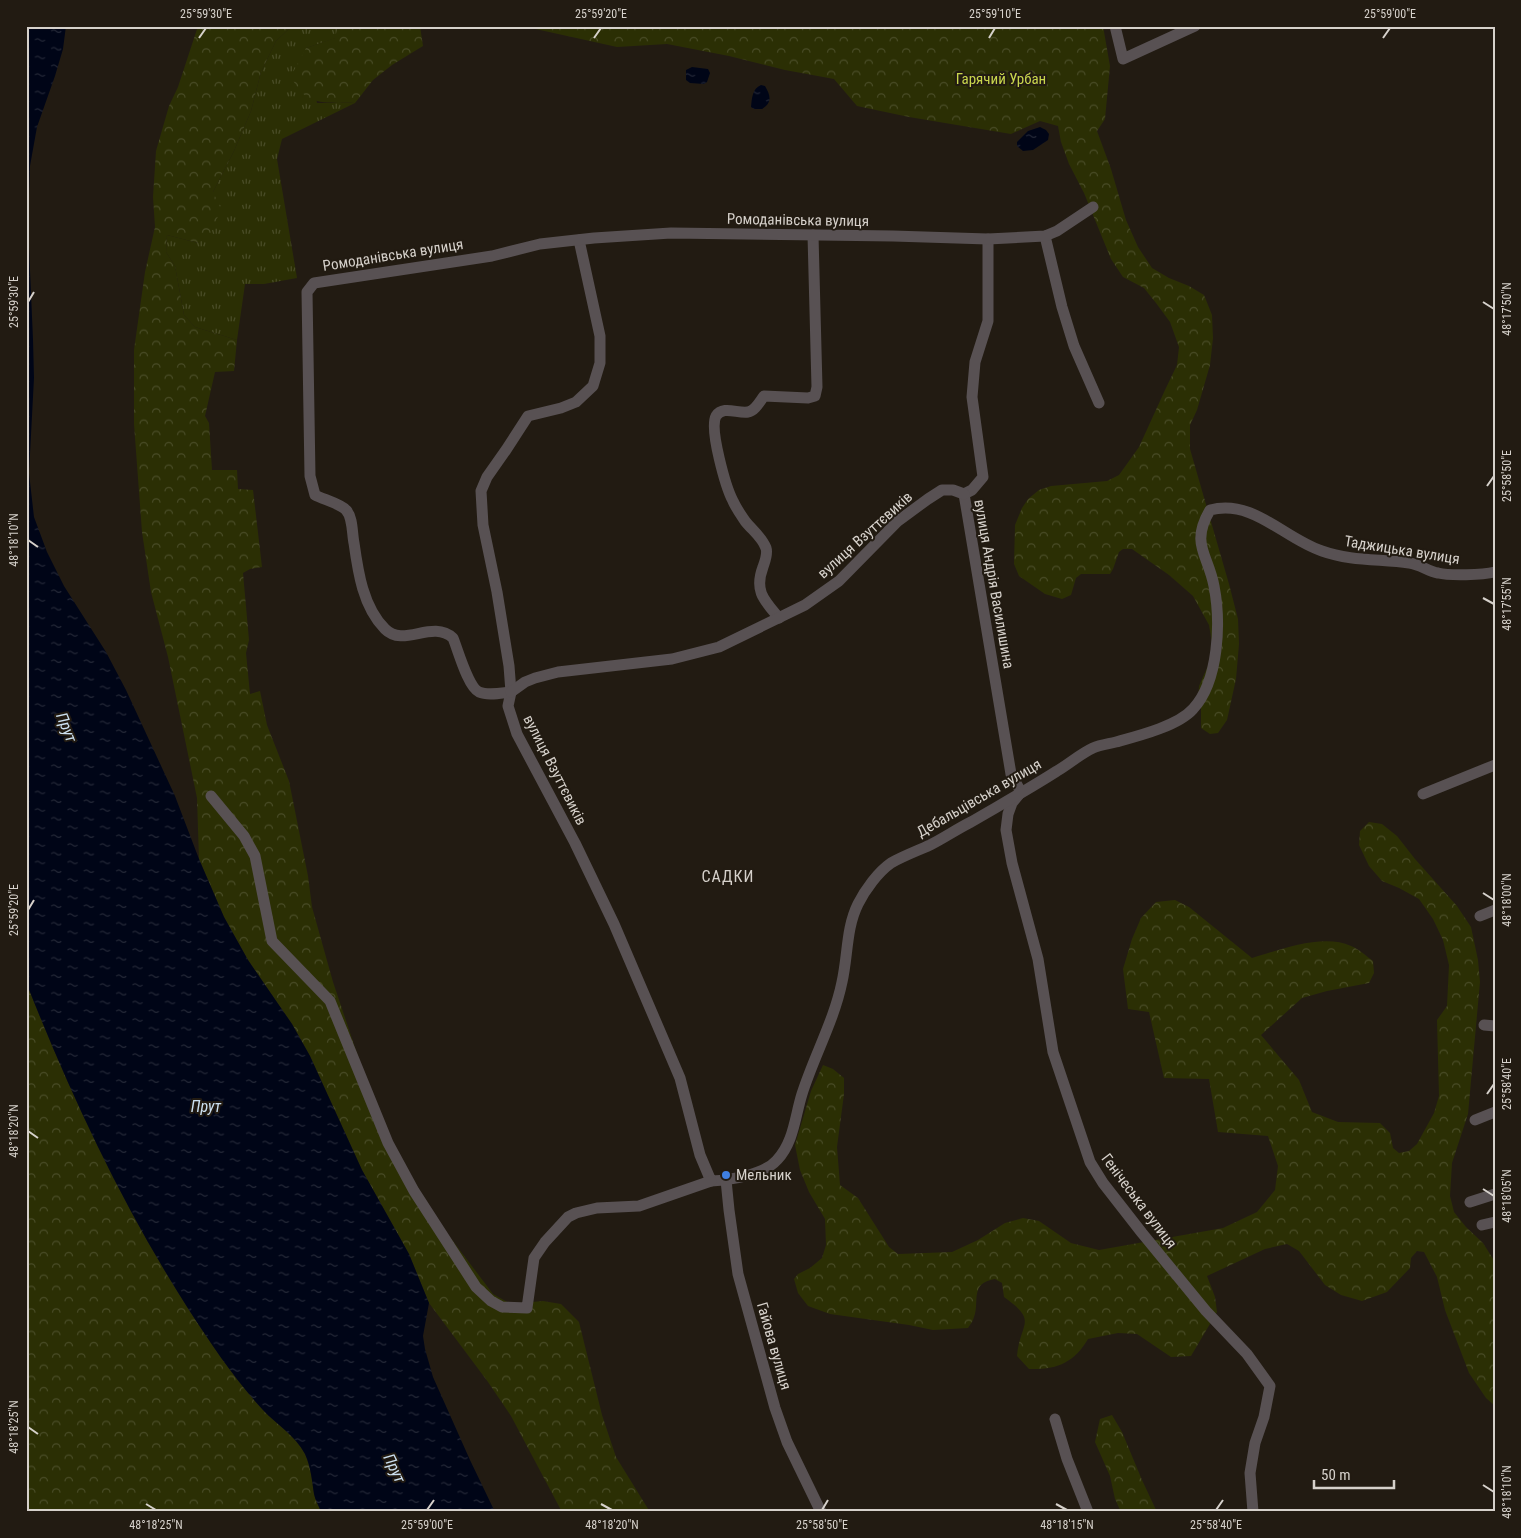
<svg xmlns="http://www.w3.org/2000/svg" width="1521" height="1538" font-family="'Roboto Condensed',sans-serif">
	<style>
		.grass { fill: url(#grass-tufts) }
		.forest { fill: url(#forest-crowns) }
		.water { fill: url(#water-ripples) }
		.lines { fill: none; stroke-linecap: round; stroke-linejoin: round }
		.minor { stroke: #585153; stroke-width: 11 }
		.ticks { fill: none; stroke: #d6d1cb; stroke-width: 2 }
		.shop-dot { fill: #3f7fe0; stroke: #221b12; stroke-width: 2 }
		.labels { text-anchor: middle; stroke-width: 4; stroke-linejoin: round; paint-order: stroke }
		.park-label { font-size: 15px; fill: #c9d64d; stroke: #221b12 }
		.street-label { font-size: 15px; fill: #d6d1cb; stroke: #221b12 }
		.poi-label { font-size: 15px; fill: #d6d1cb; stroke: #221b12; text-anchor: start }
		.water-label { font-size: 16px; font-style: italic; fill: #cce0f1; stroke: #221b12 }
		.neighbourhood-label { font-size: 16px; letter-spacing: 1px; fill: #d6d1cb; stroke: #221b12 }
		.neatline { fill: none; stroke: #d6d1cb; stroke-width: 2 }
		.ticks-label { font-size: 12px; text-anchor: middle; fill: #d6d1cb }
	</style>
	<defs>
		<pattern id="grass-tufts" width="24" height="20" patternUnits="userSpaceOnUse" patternTransform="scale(1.25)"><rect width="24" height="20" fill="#2b2f04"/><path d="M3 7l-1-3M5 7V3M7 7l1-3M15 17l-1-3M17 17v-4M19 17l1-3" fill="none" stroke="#494c27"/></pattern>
		<pattern id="forest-crowns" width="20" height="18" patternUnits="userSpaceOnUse" patternTransform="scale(1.25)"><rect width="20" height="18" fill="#2b2f04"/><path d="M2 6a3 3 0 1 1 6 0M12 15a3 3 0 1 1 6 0" fill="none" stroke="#494c27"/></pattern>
		<pattern id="water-ripples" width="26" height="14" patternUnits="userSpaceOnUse" patternTransform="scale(1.25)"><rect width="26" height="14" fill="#000517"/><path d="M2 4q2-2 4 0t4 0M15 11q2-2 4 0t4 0" fill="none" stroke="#242837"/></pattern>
	</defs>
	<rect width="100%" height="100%" fill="#221b12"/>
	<path class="grass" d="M292,26H338L336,38L306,48L317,103H355L282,139L277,159L297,278L264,284H245L237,340L195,327L184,315L175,266L166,252L167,235L198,243L213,192L234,151L251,111L261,72L276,41Z"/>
	<g class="forest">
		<path d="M198,26H292L276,41L261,72L251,111L234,151L213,192L221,209L211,233L198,243L167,235L166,252L175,266L184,315L195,327L237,340L234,371L215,372L205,416L209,423L212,470H237L238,489L253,490L262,567L250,569L243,573L249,640L246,653L250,694L260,691L267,725L289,781L308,876L312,907L333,982L373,1101L395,1150L440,1224L493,1294L511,1304L543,1301L561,1304L579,1322L602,1415L616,1457L650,1512H562L511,1416L488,1382L429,1303L409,1254L362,1170L310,1056L292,1024L248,960L224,917L199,859L197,798L168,657L151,592L142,532L134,424V350L145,272L155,227L153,197L156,151L169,106L178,87Z"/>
		<path d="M338,26H420L423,46L392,65L373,80L355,103C326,102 305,108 291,76L306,48L335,38Z"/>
		<path d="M522,26H1103L1110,66L1105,119L1097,131L1111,169L1126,220L1138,247L1152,268L1169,278L1189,286L1204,295L1212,315L1213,338L1210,365L1197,410L1190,425V449L1229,584L1238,619L1239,644L1236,679L1227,720L1218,733L1210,734L1201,728V708L1198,698L1199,686L1210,661L1212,643L1209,625L1193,596L1169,575L1132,549H1123L1119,552L1113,569L1110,574H1081L1076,578L1071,595L1062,599L1045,594L1019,576L1014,564L1015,525L1022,508L1028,499L1039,490L1051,486L1107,481L1119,475L1139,447L1165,390L1177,365L1179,347L1170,322L1156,303L1144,288L1123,277L1111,259L1084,193L1069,164L1061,142L1058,126L1040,121L1011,134L909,117L857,106L834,79L785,70L729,56L667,44L617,47Z"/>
		<path d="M1369,822L1382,824L1397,836L1415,859L1457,906L1471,927L1478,960L1480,982L1468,1114L1452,1163L1450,1196L1454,1212L1466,1227L1483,1243L1495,1262V1406L1486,1398L1469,1373L1445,1310L1437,1277L1424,1252L1417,1251L1411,1258L1410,1268L1387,1292L1362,1301L1341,1295L1325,1285L1299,1251L1287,1244L1265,1249L1207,1276L1215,1297L1217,1312L1191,1356L1171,1357L1137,1334L1118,1333L1088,1339C1074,1363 1056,1370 1029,1369L1017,1356C1020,1322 1039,1322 1004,1297L1002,1283L995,1279C969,1283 980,1302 974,1317C973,1321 970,1325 968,1328L933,1330L909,1325L830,1314L808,1306L798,1293L794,1279L798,1274L810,1268L822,1258L826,1245L825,1219L809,1192L800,1170L795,1145L811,1091L823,1065L833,1069L844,1078V1094L837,1147L840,1185L858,1198L889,1247L898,1254L952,1252L978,1240L1005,1223L1023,1218L1039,1221L1071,1243L1099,1250L1223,1228L1257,1212L1275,1190L1278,1166L1268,1136L1218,1132L1209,1079L1164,1078L1149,1012L1128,1009L1123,969L1132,939L1141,918L1156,902L1175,900L1189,907L1252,958C1279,950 1323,933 1351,946C1359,949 1366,956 1373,961L1374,973L1369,983L1327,991L1302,998L1261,1035L1299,1080L1312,1112L1338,1122L1380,1123L1390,1133L1393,1148L1399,1153L1409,1151L1417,1144L1434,1113L1439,1096L1437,1020L1447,1006L1449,965L1443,940L1433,919L1419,899L1399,888L1382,881L1369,866L1359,845L1360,831Z"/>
		<path d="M26,982C71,1096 123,1207 189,1310C211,1344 236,1381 263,1410C277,1425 295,1435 305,1454C311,1467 312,1481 314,1494C315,1500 319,1506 321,1512H26Z"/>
		<path d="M1112,1415L1122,1432L1142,1480L1157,1512H1121L1115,1499L1110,1476L1095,1442L1100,1419Z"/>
	</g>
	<g class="water">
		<path d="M26,26H66L63,49L55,76L37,127L30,166L28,224L33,339L34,378L29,473L34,517L47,552L64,586L106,652L126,690L175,796L199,859L224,917L248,960L292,1024L310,1056L362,1170L409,1254L429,1303L423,1336L425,1349L433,1377L470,1460L495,1512H321C319,1506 315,1500 314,1494C312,1481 311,1467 305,1454C295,1435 277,1425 263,1410C236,1381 211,1344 189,1310C123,1207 71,1096 26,982Z"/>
		<path d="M692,67L708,69L710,73L707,82L704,84L690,83L686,80V70Z"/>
		<path d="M761,85L765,86C771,96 772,103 762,109H754L751,107C752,98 752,89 761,85Z"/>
		<path d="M1040,127L1046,130L1049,134L1048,140L1033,150L1023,151L1017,146V142L1028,131Z"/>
	</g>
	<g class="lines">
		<g class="minor">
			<path d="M1115,26L1123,59L1195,26"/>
			<path d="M1045,236L1062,307L1074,346L1099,403"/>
			<path d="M988,239V321L975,362L972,397L983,477L972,490L964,494L1011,774L1021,792L1012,803L1008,814L1006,830L1012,863L1038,959L1053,1052L1090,1162L1103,1183L1142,1233L1206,1311L1247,1354L1270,1386L1264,1417L1255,1443L1250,1473L1253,1512"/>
			<path d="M579,240L600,336V363L593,386L576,402L561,408L528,416L506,450L487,477L481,491L483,525L497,592L509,666L511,692L508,706L517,734L575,843L614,924L680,1078L700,1155L711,1181C731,1180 764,1175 777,1160C794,1142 795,1116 802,1094C814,1056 834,1021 842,982C848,956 846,928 858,904C865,890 878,872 891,863C903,856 917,851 930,845C944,838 957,829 971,822C1000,805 1029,789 1057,771C1069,764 1080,754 1093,748C1100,745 1108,744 1116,742C1138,736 1178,726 1193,709C1219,681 1221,622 1214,586C1208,554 1190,544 1210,510C1254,499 1283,538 1322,551C1350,561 1379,559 1409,563C1419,564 1428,571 1438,573C1450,576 1482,575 1495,572"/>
			<path d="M779,618C764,600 754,591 763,567C765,561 768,554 766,548C762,537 752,530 745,521C741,515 736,508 733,501C726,488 709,429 716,416C723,405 738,414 748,412C755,411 760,401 764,396L808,398L815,396L817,387L813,235"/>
			<path d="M511,692C501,693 488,696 479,692C468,687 458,650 453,638C432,619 404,648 385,629C363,607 358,572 354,543C352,534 353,517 346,510C341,504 322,499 315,495L310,476L307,292L314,283L492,256L540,244L594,238L671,233L893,236L988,239L1045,236L1057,231L1093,207"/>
			<path d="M511,692L525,682L535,678L558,672L672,659L719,647L805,605L839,581L898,521L928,499L942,490H953L964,494"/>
			<path d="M1423,794L1495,765"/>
			<path d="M211,796L244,836L255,856L272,941L330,1001L388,1143L414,1191L476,1287L491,1301L502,1307L527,1308L534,1258L545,1242L568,1217L576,1213L597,1208L639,1206L711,1181"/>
			<path d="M1480,916L1495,910"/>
			<path d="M1484,1025L1495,1026"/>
			<path d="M1475,1120L1495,1112"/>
			<path d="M726,1180L729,1210L738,1274L775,1408L787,1442L821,1512"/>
			<path d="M1470,1202L1495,1194"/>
			<path d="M1482,1225L1495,1222"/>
			<path d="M1055,1419L1067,1459L1088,1512"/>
		</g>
	</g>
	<path class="ticks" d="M199,38L206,28M594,38L601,28M989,38L995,28M1383,38L1390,28M28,302L34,292M1483,302L1494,309M1487,486L1494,476M28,540L38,547M1483,598L1494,604M1483,893L1494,900M28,910L34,900M1487,1094L1494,1084M28,1131L38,1138M1483,1189L1494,1196M28,1427L38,1434M1483,1485L1494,1492M146,1504L156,1510M601,1504L612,1510M1056,1504L1067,1510M427,1510L434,1500M822,1510L828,1500M1216,1510L1223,1500"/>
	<circle class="shop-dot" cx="726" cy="1175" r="5"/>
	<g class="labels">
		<g class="park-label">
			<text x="1001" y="84">Гарячий Урбан</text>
		</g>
		<g class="street-label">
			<text transform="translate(798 220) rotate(1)" y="5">Ромоданівська вулиця</text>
			<text transform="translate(393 255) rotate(-9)" y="5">Ромоданівська вулиця</text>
			<text transform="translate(865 535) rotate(-42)" y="5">вулиця Взуттєвиків</text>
			<text transform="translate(1402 550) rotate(9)" y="5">Таджицька вулиця</text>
			<text transform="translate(994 584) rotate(80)" y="5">вулиця Андрія Василишина</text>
			<text transform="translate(555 770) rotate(63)" y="5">вулиця Взуттєвиків</text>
			<text transform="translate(979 798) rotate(-30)" y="5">Дебальцівська вулиця</text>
			<text transform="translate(1139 1201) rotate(53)" y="5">Генічеська вулиця</text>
			<text transform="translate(774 1346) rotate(74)" y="5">Гайова вулиця</text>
		</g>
		<g class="poi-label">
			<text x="736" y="1180">Мельник</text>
		</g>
		<g class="water-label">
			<text transform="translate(67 727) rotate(68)" y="6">Прут</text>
			<text x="206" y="1112">Прут</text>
			<text transform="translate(395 1468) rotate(64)" y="6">Прут</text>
		</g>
		<g class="neighbourhood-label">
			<text x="728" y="882">САДКИ</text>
		</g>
	</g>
	<rect width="1521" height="1538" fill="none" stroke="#221b12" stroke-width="55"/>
	<path d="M1314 1480v8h80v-8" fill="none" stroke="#d6d1cb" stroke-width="2.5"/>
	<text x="1321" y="1480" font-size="15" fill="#d6d1cb" stroke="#221b12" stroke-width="4" paint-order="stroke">50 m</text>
	<rect x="28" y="28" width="1466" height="1482" class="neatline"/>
	<g class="ticks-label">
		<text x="206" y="18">25°59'30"E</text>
		<text x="601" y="18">25°59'20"E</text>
		<text x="995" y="18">25°59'10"E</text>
		<text x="1390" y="18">25°59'00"E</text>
		<text transform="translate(14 302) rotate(-90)" y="4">25°59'30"E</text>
		<text transform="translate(1507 309) rotate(-90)" y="4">48°17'50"N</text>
		<text transform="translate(1507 476) rotate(-90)" y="4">25°58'50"E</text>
		<text transform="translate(14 540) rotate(-90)" y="4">48°18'10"N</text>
		<text transform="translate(1507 604) rotate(-90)" y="4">48°17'55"N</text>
		<text transform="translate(1507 900) rotate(-90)" y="4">48°18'00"N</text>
		<text transform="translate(14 910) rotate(-90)" y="4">25°59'20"E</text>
		<text transform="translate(1507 1084) rotate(-90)" y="4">25°58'40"E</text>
		<text transform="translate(14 1131) rotate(-90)" y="4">48°18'20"N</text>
		<text transform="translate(1507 1196) rotate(-90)" y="4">48°18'05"N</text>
		<text transform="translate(14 1427) rotate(-90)" y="4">48°18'25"N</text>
		<text transform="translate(1507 1492) rotate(-90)" y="4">48°18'10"N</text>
		<text x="156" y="1529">48°18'25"N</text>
		<text x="427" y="1529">25°59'00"E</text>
		<text x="612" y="1529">48°18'20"N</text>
		<text x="822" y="1529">25°58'50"E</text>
		<text x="1067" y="1529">48°18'15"N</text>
		<text x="1216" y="1529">25°58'40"E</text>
	</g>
</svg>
